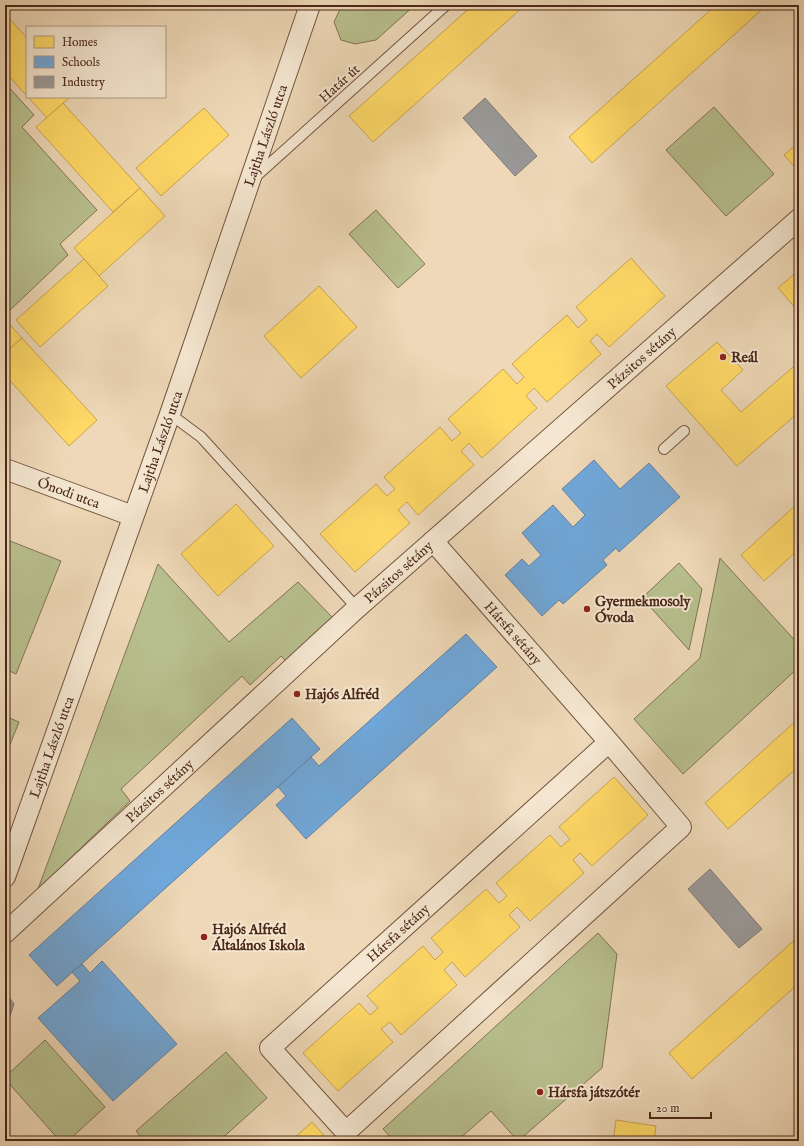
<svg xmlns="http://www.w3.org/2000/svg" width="804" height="1146" font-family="'IM FELL English',serif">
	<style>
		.green { fill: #b8bf8e; stroke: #827454 }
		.homes { fill: #ffd966; stroke: #c9a44f }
		.schools { fill: #6fa8dc; stroke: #6482a2 }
		.industry { fill: #999; stroke: #827773 }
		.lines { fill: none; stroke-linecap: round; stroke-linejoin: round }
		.lane-casing { stroke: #745440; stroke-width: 12 }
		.street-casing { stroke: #745440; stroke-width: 22 }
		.lane { stroke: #f4e6d0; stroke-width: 10 }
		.street { stroke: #f4e6d0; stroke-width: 20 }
		.poi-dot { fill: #8f2418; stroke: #f4e6d0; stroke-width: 1.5 }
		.labels { text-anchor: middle; stroke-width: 4; stroke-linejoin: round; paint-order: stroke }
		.street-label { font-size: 14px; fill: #4b2819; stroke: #f4e6d0 }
		.poi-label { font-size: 14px; font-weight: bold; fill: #4b2819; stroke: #f4e6d0; text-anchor: start }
	</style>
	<rect width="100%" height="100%" fill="#eed8b7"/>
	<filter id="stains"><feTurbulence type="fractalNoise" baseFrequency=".005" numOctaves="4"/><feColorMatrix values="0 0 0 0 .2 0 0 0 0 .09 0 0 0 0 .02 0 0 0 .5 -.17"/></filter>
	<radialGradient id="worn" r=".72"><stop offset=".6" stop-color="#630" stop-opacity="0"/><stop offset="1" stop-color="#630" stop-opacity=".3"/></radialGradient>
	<g class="green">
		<path d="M342,5H415L376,40L355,44L341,40L334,22Z"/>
		<path d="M5,83L34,115L22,127L97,210L60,244L68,255L7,313L5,311Z"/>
		<path d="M714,107L774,174L726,216L666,150Z"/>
		<path d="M376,210L425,264L398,288L349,234Z"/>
		<path d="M5,539L61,561L16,674L5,669Z"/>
		<path d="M720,558L799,645V667L683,774L634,719L700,658Z"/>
		<path d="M679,563L702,589L689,650L642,598Z"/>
		<path d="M158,564L229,642L298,582L334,619L287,662L281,656L250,685L242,676L121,789L130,801L38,889Z"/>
		<path d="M5,716L19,722L5,757Z"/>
		<path d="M598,933L617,954L602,1068L518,1141L491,1111L457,1141H394L383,1129Z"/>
		<path d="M45,1040L105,1107L68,1141H60L5,1079V1077Z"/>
		<path d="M226,1052L267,1098L219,1141H144L136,1131Z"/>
	</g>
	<g class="homes">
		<path d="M473,5H525L373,142L349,116Z"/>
		<path d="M716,5H765L766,6L592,163L569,137Z"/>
		<path d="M5,14L27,38V96L5,72Z"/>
		<path d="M28,97H70L47,118Z"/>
		<path d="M63,103L140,188L113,212L36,127Z"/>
		<path d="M204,108L229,135L161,196L136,168Z"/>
		<path d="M799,142V172L784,155Z"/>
		<path d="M140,188L165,216L99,276L74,248Z"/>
		<path d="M631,258L665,296L609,347L597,334L590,341L601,354L547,402L534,388L526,396L537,408L482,458L469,443L461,451L474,465L418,515L407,502L398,510L410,523L355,572L320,534L376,484L387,496L395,489L384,477L440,427L452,441L461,433L448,419L503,369L517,384L524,377L512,364L567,315L578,328L587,320L576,307Z"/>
		<path d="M84,259L108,286L40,347L16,320Z"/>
		<path d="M799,270V312L778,288Z"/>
		<path d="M319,286L357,327L301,378L264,336Z"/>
		<path d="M5,319L22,338L5,353Z"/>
		<path d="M22,338L97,420L69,446L5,375V353Z"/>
		<path d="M717,342L743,370L721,390L741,412L799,362V412L737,466L666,386Z"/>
		<path d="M799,502V549L764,581L741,555Z"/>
		<path d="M236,504L274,546L218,596L181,554Z"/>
		<path d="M799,718V766L728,829L705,803Z"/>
		<path d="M614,777L648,815L592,866L580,853L573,860L584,873L530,921L517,907L509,915L520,927L465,977L452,962L444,970L457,985L401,1035L390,1022L381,1029L393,1042L338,1091L303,1053L359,1003L370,1015L378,1008L367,996L423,946L435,960L443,952L431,938L486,889L499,903L507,896L496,883L550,835L561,847L570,839L559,827Z"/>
		<path d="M799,936V983L692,1079L669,1053Z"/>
		<path d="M616,1120L656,1126L654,1141H613Z"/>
		<path d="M312,1122L329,1141H291Z"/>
	</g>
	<g class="schools">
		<path d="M594,460L620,489L649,463L680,497L619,552L616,548L603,560L607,565L563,604L559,600L542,616L505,575L522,559L529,566L541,555L522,533L553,505L573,527L585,515L562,489Z"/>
		<path d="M466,634L497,667L306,839L276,805L286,796L278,787L311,757L319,766Z"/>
		<path d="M292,718L320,749L57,986L29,955Z"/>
		<path d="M102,961L177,1044L113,1101L38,1018L80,981L72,972L82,964L90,973Z"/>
	</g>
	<g class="industry">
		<path d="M485,98L537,156L515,176L463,118Z"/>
		<path d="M710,869L762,929L739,948L688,889Z"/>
		<path d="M5,995L8,996L14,1004L5,1030Z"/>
	</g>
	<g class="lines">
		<defs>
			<g id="lane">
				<path d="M254,178L446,5"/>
				<path d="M170,414L201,437L357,608"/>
				<path d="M664,449L684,431"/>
			</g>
			<g id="street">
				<path id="s1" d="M5,469L133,516"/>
				<path id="s2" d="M433,541L609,742L681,827L346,1132L270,1048L609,742"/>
				<path id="s3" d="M5,877L170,414L310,5"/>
				<path id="s4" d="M5,933L357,608L799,219"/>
			</g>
		</defs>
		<use href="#lane" class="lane-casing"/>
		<use href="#street" class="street-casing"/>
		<use href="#lane" class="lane"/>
		<use href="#street" class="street"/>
	</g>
	<g class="poi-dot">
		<circle cx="723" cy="357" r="4"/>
		<circle cx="587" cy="609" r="4"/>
		<circle cx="297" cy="694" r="4"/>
		<circle cx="204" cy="937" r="4"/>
		<circle cx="540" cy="1092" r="4"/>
	</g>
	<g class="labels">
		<g class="street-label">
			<text transform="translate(339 83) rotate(-42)" y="5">Határ út</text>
			<text dy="5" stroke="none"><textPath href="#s3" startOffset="786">Lajtha László utca</textPath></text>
			<text dy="5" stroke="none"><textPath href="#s4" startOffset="858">Pázsitos sétány</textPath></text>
			<text dy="5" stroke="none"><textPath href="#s3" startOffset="462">Lajtha László utca</textPath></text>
			<text dy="5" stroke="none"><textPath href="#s1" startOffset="68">Ónodi utca</textPath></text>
			<text dy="5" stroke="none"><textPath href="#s4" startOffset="534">Pázsitos sétány</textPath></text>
			<text dy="5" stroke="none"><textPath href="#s2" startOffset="122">Hársfa sétány</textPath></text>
			<text dy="5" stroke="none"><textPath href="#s3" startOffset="138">Lajtha László utca</textPath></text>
			<text dy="5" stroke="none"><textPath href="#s4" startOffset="210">Pázsitos sétány</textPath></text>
			<text dy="5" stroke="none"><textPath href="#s2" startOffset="1117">Hársfa sétány</textPath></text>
		</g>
		<g class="poi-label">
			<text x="731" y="362">Reál</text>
			<text x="595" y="606">Gyermekmosoly<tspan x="595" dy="16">Óvoda</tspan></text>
			<text x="305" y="699">Hajós Alfréd</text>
			<text x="212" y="934">Hajós Alfréd<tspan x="212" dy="16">Általános Iskola</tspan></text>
			<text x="548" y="1097">Hársfa játszótér</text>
		</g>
	</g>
	<rect width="804" height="1146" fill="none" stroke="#eed8b7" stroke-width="20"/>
	<rect x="6" y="6" width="792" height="1134" fill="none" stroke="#4b2819" stroke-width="2"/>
	<rect x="10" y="10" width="784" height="1126" fill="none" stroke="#4b2819"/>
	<rect x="26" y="26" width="140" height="72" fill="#f4e6d0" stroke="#b09a87"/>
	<rect x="34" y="36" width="20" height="12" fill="#ffd966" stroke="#b09a87"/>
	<text x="62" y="46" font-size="12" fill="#4b2819">Homes</text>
	<rect x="34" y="56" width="20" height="12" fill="#6fa8dc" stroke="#b09a87"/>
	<text x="62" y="66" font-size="12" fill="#4b2819">Schools</text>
	<rect x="34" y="76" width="20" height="12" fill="#999999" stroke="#b09a87"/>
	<text x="62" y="86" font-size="12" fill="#4b2819">Industry</text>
	<path d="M650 1112v6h61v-6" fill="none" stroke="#4b2819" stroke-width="2"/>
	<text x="656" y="1112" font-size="12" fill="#4b2819" stroke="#f4e6d0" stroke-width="3" paint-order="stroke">20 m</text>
	<rect width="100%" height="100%" filter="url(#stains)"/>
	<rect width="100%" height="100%" fill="url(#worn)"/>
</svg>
